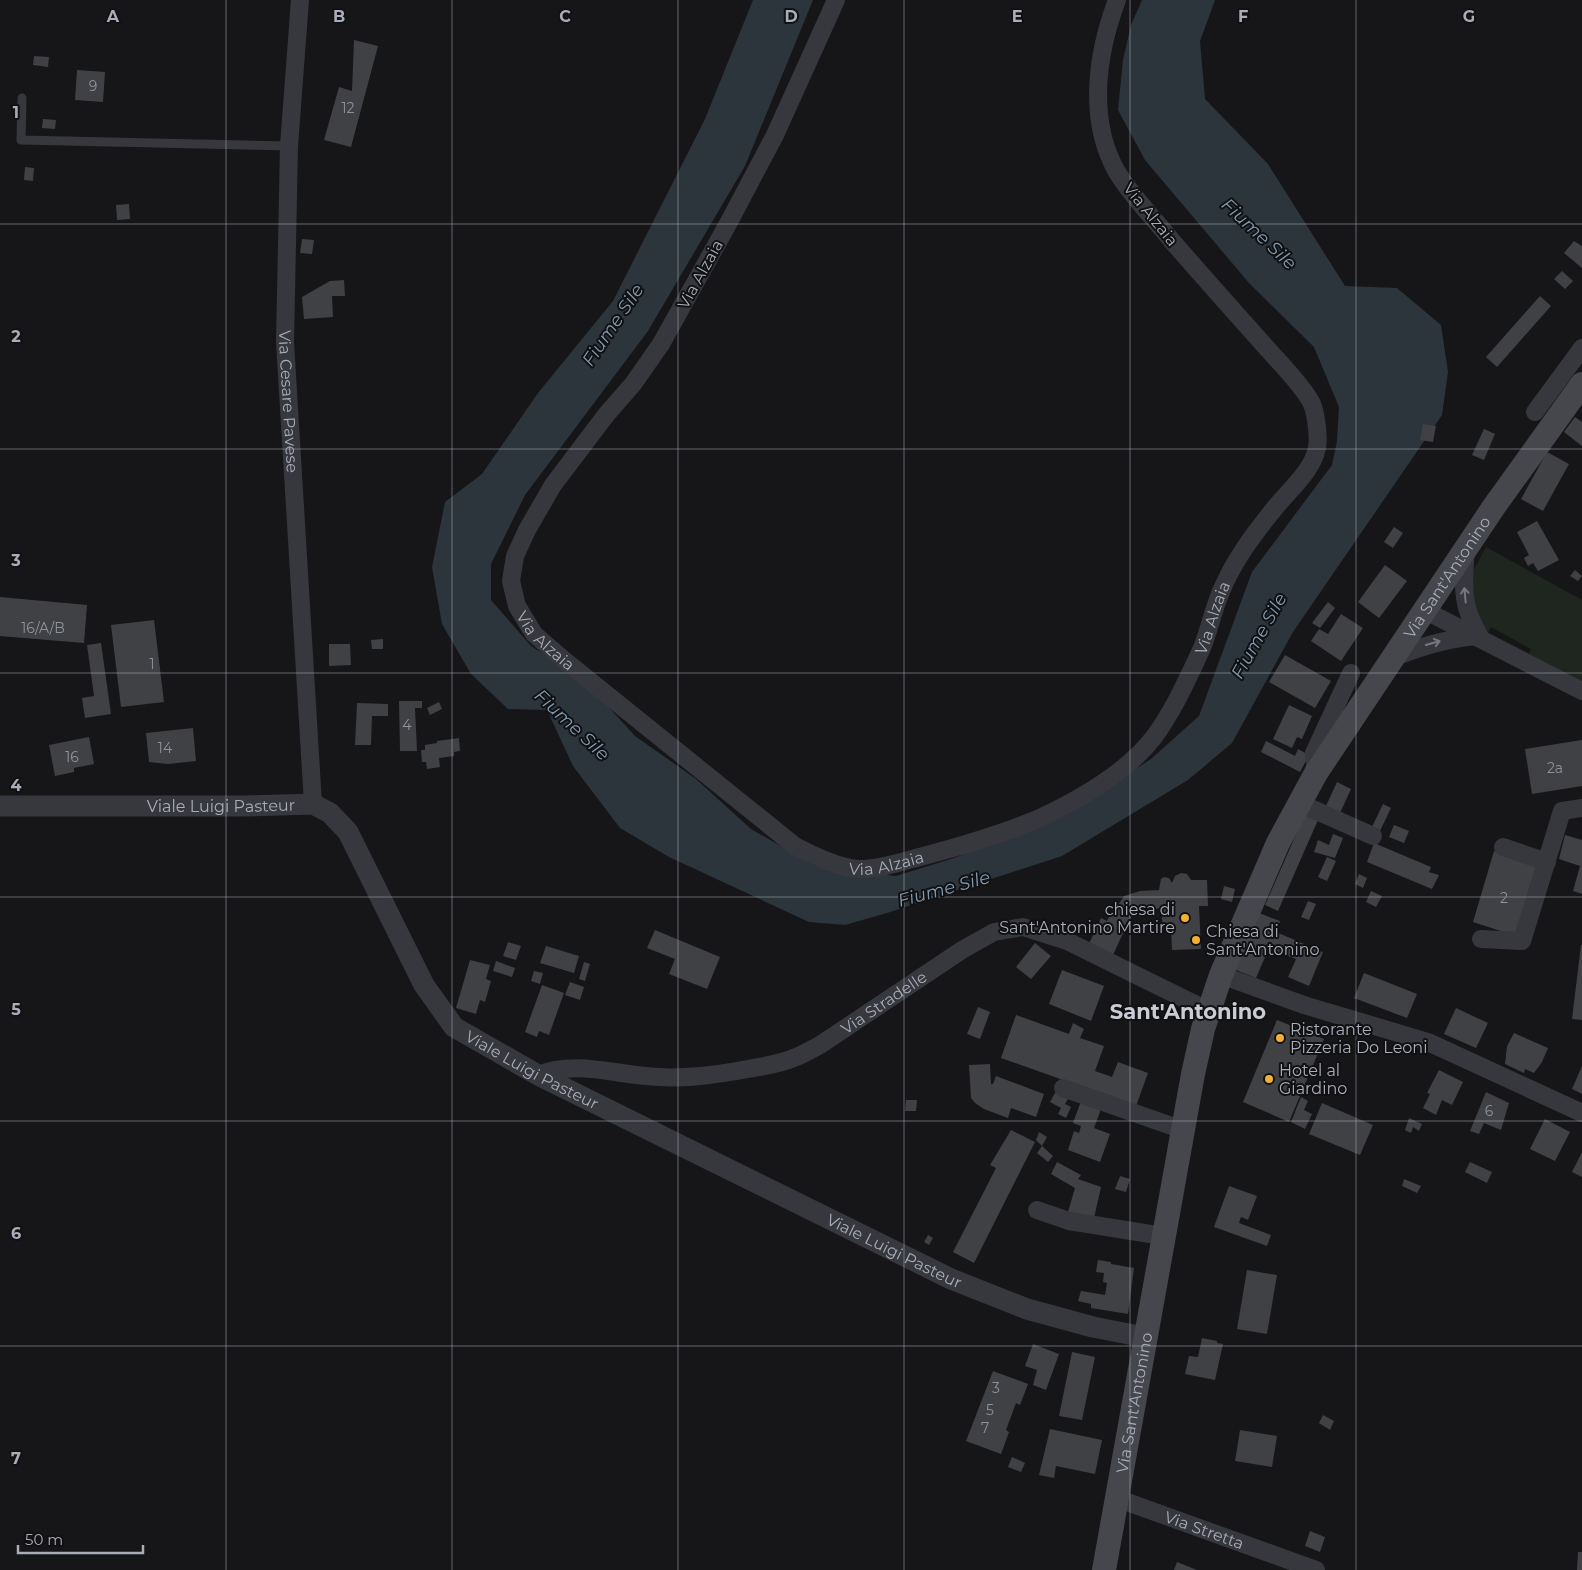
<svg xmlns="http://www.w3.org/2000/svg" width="1582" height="1570" font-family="Montserrat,sans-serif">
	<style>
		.green { fill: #1e261f }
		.water { fill: #2c353c }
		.building { fill: #404145 }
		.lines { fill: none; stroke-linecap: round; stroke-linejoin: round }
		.service { stroke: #37383d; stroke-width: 9 }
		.minor { stroke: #37383d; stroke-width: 18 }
		.tertiary { stroke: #37383d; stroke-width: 21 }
		.secondary { stroke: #45474d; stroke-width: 24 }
		.oneway { stroke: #757881 }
		.grid { fill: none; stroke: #a8adb8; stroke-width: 1; stroke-opacity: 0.55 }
		.poi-dot { fill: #f2b134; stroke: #111113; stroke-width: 2 }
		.labels { text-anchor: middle; stroke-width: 4; stroke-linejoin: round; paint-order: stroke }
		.number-label { font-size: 14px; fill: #8e929b }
		.street-label { font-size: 16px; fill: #a8adb8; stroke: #111113 }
		.poi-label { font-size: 16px; fill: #a8adb8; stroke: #111113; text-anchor: start }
		.water-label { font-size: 18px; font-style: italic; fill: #7f9bb3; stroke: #111113 }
		.district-label { font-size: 21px; font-weight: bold; fill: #c9ccd4; stroke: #111113 }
		.grid-label { font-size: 16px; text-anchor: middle; font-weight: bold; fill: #a8adb8; stroke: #111113; stroke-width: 4; stroke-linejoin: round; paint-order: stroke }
	</style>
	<rect width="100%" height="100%" fill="#161618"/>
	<path class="green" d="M1486,547L1582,600V681L1529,654L1531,649L1491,627L1488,633L1480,623L1474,613L1472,573Z"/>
	<path class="water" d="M753,0H813L745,166L648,331L525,495L491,564V600L531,646L585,681L635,736L696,779L751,829L816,866L896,876L954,858L1063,816L1151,759L1199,716L1252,572L1332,465L1337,441L1339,407L1314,347L1249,283L1145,160L1118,110L1123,60L1131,25L1142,0H1215L1200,41L1205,99L1268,164L1345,286L1397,288L1441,325L1448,372L1442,415L1293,632L1232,743L1188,780L1062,856L887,913L845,925L809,922L669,857L620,828L573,766L547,710L508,709L471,674L442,624L432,567L445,502L482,474L538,393L613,301L705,119Z"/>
	<g class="building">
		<path d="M354,40L378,46L351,147L324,140L339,87L352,91Z"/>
		<path d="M34,56L49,57L48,67L33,65Z"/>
		<path d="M77,70L105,72L103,102L75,100Z"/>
		<path d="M43,119L56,120L55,129L42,128Z"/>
		<path d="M25,167L34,168L33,181L24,180Z"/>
		<path d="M129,204L130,219L117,220L116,205Z"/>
		<path d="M302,239L314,240L312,254L300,253Z"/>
		<path d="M1574,241L1582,246V268L1564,253Z"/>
		<path d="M1562,271L1573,281L1565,289L1554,279Z"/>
		<path d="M344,280L345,296H332L333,317L304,319L302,297L330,281Z"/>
		<path d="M1540,296L1551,306L1497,367L1486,357Z"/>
		<path d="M1575,417L1582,422V446L1564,432Z"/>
		<path d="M1423,424L1436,426L1433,442L1420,440Z"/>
		<path d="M1484,429L1495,434L1484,460L1472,455Z"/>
		<path d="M1547,452L1569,464L1543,511L1521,499Z"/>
		<path d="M1537,521L1559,560L1538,571L1533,563L1528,566L1524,558L1529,555L1517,532Z"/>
		<path d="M1394,527L1403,533L1393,548L1384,542Z"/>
		<path d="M1385,565L1407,581L1379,618L1358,602Z"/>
		<path d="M1575,570L1582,576L1578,581L1570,576Z"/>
		<path d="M0,597L87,605L84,643L0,636Z"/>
		<path d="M1328,602L1335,608L1320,628L1312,623Z"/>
		<path d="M1341,614L1363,628L1341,661L1311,641L1319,629L1328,634Z"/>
		<path d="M154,620L164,702L121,707L111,625Z"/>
		<path d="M383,639V649H372L371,640Z"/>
		<path d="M101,643L111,714L85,718L82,698L94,696L87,645Z"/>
		<path d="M329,644H350L351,665L329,666Z"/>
		<path d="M1285,655L1331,681L1315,708L1269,682Z"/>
		<path d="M399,701H422V708H415L417,751H400Z"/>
		<path d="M439,702L442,709L430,715L427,708Z"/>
		<path d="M357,703L388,704V716H372L371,745H355Z"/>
		<path d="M1289,705L1312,716L1302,739L1297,737L1292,748L1273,739Z"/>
		<path d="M193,728L196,761L168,764L149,762L146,733Z"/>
		<path d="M89,737L94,764L74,768V772L55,776L49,745Z"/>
		<path d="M459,738L460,751L454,752V756L439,758L440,767L427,769L426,762H422L421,750H425V745L437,743V741Z"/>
		<path d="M1582,740V786L1532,794L1525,749Z"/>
		<path d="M1266,741L1295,756L1298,749L1309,755L1300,772L1261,752Z"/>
		<path d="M1337,782L1351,789L1340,813L1326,806Z"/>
		<path d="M1383,804L1391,808L1379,833L1371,829Z"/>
		<path d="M1305,814L1318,820L1278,911L1265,905Z"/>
		<path d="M1394,825L1409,831L1404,843L1389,837Z"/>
		<path d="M1333,834L1343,838L1335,858L1314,852L1318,840L1329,845Z"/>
		<path d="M1565,835L1582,840V894L1573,891L1580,866L1559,859Z"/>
		<path d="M1374,843L1431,867L1429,872L1439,875L1432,889L1367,862Z"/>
		<path d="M1494,851L1537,864L1516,936L1473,922Z"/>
		<path d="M1327,857L1336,861L1327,881L1318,877Z"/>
		<path d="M1181,873L1187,874L1191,880H1207L1208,906H1199L1201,949L1172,950L1171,929H1163L1161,909L1141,908L1132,914L1112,957L1088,946L1101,918L1107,921L1112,910L1114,911L1124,896L1140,891L1159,890L1161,879L1164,877L1169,878L1172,883L1175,876Z"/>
		<path d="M1359,874L1367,878L1363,888L1355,884Z"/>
		<path d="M1224,886L1235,889L1232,902L1221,899Z"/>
		<path d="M1371,891L1382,896L1376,907L1366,902Z"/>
		<path d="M1308,901L1316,904L1309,920L1301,917Z"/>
		<path d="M1259,913L1280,921L1276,932L1323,952L1309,986L1288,977L1296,959L1269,948L1256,978L1236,970Z"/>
		<path d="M655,930L720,957L707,989L669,974L675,959L647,948Z"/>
		<path d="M508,942L521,946L516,960L503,956Z"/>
		<path d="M1035,943L1051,956L1031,979L1016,967Z"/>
		<path d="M1581,945H1582V1020L1572,1019Z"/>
		<path d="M546,946L579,956L574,973L540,963Z"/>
		<path d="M470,960L490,965L486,979L491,981L485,1002L480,1000L476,1014L456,1008Z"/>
		<path d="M496,961L515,968L512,977L493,971Z"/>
		<path d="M584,962L590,964L585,981L579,979Z"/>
		<path d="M1062,970L1104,986L1091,1021L1049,1004Z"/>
		<path d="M534,971L543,973L540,984L531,981Z"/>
		<path d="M1364,973L1417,994L1407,1018L1354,998Z"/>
		<path d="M570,982L584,987L580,1000L565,995Z"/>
		<path d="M542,985L564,993L549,1035L539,1031L537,1037L525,1032Z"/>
		<path d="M978,1007L990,1012L980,1039L967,1034Z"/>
		<path d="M1456,1008L1488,1023L1476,1048L1444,1034Z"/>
		<path d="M1016,1015L1069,1034L1073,1023L1084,1029L1080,1038L1104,1046L1095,1071L1112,1077L1118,1062L1148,1073L1136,1106L1001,1058Z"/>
		<path d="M1277,1020L1324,1039L1289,1122L1243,1102Z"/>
		<path d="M1514,1033L1548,1048L1542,1062L1534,1073L1525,1069L1524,1073L1505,1064L1507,1046Z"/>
		<path d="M990,1064L991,1084H993L996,1076L1044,1094L1036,1117L1011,1108L1008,1118L984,1109L975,1103L971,1098L969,1065Z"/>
		<path d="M1582,1066V1094L1572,1089Z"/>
		<path d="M1439,1070L1463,1082L1452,1105L1442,1100L1436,1115L1423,1108L1430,1094L1427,1093Z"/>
		<path d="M1486,1092L1509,1103L1501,1130L1484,1123L1479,1134L1470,1131Z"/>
		<path d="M1055,1093L1068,1099L1065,1104L1071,1107L1066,1118L1058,1114L1061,1108L1050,1102Z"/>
		<path d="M1301,1097L1308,1101L1304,1110L1312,1114L1305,1129L1291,1122Z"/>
		<path d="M906,1100H917L916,1111H905Z"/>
		<path d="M1081,1101L1101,1109L1094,1128L1110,1134L1100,1162L1068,1150L1074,1131L1079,1133L1081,1126L1073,1123Z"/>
		<path d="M1322,1103L1373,1125L1360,1155L1309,1134Z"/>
		<path d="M1409,1118L1422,1124L1419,1131L1413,1127L1411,1133L1405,1130Z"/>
		<path d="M1545,1119L1570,1132L1555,1161L1530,1149Z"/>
		<path d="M1011,1130L1035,1142L974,1263L953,1252L996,1168L990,1165Z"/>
		<path d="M1039,1132L1047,1137L1042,1146L1053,1156L1048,1162L1037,1153L1042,1146L1036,1140Z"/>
		<path d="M1582,1152V1177L1572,1172Z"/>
		<path d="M1057,1162L1081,1175L1078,1179L1101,1187L1094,1218L1068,1212L1075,1188L1051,1174Z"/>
		<path d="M1470,1162L1492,1172L1487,1183L1465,1172Z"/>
		<path d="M1120,1176L1130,1179L1126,1192L1115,1189Z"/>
		<path d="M1404,1179L1421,1186L1417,1193L1402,1186Z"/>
		<path d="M1229,1186L1257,1196L1248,1220L1241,1217L1239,1223L1271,1235L1267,1246L1214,1227Z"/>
		<path d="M928,1235L933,1238L929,1245L924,1242Z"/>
		<path d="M1098,1260L1111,1262V1264L1134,1268L1128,1314L1091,1308V1304L1078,1301L1081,1291L1105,1295L1107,1283L1103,1282L1104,1273L1096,1272Z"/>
		<path d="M1247,1270L1277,1275L1267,1334L1237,1329Z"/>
		<path d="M1202,1338L1217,1341V1343L1223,1344L1215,1380L1185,1374L1189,1356L1198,1357Z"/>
		<path d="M1033,1344L1059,1354L1046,1390L1033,1385L1037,1370L1025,1366Z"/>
		<path d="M1072,1352L1095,1357L1082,1420L1059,1416Z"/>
		<path d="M993,1371L1028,1384L1020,1405L1016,1403L1006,1430L1009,1432L1001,1454L966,1441Z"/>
		<path d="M1323,1415L1334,1421L1330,1430L1319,1423Z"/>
		<path d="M1050,1429L1102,1440L1095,1474L1056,1466L1054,1478L1039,1475Z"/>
		<path d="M1240,1430L1277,1436L1272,1467L1235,1461Z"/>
		<path d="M1012,1457L1025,1463L1021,1472L1008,1467Z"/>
		<path d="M1310,1531L1325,1537L1320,1552L1305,1546Z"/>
		<path d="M1578,1552H1582V1570H1577Z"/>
		<path d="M1177,1562L1197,1570H1174Z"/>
	</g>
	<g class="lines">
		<path class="service" d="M22,98L21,140L289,146"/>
		<g class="minor">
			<path id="s1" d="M300,0L289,146L285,342L313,804"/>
			<path id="s2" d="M836,0L775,135L729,222L661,344L633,384L606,415L553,485L527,530L515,556L511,581L517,606L534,634L564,660L795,846C813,855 840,869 860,869C878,869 898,863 916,858C958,847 1001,835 1042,817C1080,799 1128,771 1154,737C1174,710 1188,678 1202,648C1209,630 1213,611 1220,594C1232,563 1253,535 1274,509C1289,490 1312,472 1317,448C1319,438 1316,413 1312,404C1305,389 1284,367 1273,355C1239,317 1205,279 1172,241C1154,218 1132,197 1117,172C1087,120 1097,53 1117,0"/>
			<path d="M1535,412L1582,348"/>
			<path d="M1466,548C1465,566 1462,585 1466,603C1468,616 1475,627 1481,639"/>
			<path d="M1424,610L1582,691"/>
			<path d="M1392,658C1423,646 1442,640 1475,636"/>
			<path d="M1316,773L1314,753L1351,673"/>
			<path d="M1299,803L1373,836"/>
			<path d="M1503,847L1547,862"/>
			<path d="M1481,939L1522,941L1562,811L1582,808"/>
			<path d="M1221,975L1304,1005L1428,1042L1582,1113"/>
			<path id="s3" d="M538,1075C573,1061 610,1073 646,1076C680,1080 715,1075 748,1069C764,1066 781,1064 796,1057C804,1054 812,1049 820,1045L962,950L994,932L1023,927L1067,941L1209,1011"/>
			<path d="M1063,1088L1183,1130"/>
			<path d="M1037,1210L1069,1221L1163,1236"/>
			<path id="s4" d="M1116,1498L1316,1570"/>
		</g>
		<path class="tertiary" id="s5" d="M0,806H243L313,804L330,813L348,832L424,985L454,1027L538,1075L951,1279L1027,1309L1093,1327L1144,1337"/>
		<path class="secondary" id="s6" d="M1104,1570L1193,1074L1203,1029L1221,975L1278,843L1316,773L1493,508L1582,384"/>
	</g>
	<defs><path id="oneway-shaft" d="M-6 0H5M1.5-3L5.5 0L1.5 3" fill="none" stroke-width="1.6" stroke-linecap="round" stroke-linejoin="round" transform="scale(1.25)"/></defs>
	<g class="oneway">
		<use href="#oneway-shaft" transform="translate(1465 595) rotate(-95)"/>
		<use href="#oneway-shaft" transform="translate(1433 643) rotate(-16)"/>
	</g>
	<path class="grid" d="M226,0V1570M452,0V1570M678,0V1570M904,0V1570M1130,0V1570M1356,0V1570M0,224H1582M0,449H1582M0,673H1582M0,897H1582M0,1121H1582M0,1346H1582"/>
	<g class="poi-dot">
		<circle cx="1185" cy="918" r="5"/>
		<circle cx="1196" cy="940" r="5"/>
		<circle cx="1280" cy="1038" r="5"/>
		<circle cx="1269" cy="1079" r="5"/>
	</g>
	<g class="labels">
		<g class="number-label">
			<text x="93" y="91">9</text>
			<text x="348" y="113">12</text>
			<text x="43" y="633">16/A/B</text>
			<text x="152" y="669">1</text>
			<text x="407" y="730">4</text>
			<text x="165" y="753">14</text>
			<text x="72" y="762">16</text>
			<text x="1555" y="773">2a</text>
			<text x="1504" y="903">2</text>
			<text x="1489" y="1116">6</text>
			<text x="996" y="1393">3</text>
			<text x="990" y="1415">5</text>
			<text x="985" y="1433">7</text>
		</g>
		<g class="street-label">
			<text transform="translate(1151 214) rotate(51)" y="6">Via Alzaia</text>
			<text transform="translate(700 274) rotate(-61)" y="6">Via Alzaia</text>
			<text dy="6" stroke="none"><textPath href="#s1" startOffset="402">Via Cesare Pavese</textPath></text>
			<text dy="6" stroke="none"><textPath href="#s6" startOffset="1066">Via Sant'Antonino</textPath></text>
			<text dy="6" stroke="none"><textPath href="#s2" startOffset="1596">Via Alzaia</textPath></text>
			<text dy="6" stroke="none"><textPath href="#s2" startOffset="741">Via Alzaia</textPath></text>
			<text dy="6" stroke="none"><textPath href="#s5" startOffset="221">Viale Luigi Pasteur</textPath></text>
			<text dy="6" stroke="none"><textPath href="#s2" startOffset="1161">Via Alzaia</textPath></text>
			<text dy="6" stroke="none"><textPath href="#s3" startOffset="365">Via Stradelle</textPath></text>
			<text dy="6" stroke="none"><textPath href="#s5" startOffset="670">Viale Luigi Pasteur</textPath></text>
			<text dy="6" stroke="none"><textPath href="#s5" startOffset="1075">Viale Luigi Pasteur</textPath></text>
			<text dy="6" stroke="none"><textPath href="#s6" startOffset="170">Via Sant'Antonino</textPath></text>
			<text dy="6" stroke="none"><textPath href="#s4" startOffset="94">Via Stretta</textPath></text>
		</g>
		<g class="poi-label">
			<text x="1175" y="915" text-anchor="end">chiesa di<tspan x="1175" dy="18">Sant'Antonino Martire</tspan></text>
			<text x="1206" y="937">Chiesa di<tspan x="1206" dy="18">Sant'Antonino</tspan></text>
			<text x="1290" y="1035">Ristorante<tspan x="1290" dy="18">Pizzeria Do Leoni</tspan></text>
			<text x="1279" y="1076">Hotel al<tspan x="1279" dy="18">Giardino</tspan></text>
		</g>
		<g class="water-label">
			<text transform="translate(1259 234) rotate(43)" y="6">Fiume Sile</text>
			<text transform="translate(613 325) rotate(-56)" y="6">Fiume Sile</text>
			<text transform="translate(1259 636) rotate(-61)" y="6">Fiume Sile</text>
			<text transform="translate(572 725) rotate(43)" y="6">Fiume Sile</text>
			<text transform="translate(944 889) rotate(-15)" y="6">Fiume Sile</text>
		</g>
		<g class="district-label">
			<text x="1188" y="1019">Sant'Antonino</text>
		</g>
	</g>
	<g class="grid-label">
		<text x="113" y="22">A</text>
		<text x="339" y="22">B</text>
		<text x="565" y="22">C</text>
		<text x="791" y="22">D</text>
		<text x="1017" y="22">E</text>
		<text x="1243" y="22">F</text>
		<text x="1469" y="22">G</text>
		<text x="16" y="118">1</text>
		<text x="16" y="342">2</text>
		<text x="16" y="566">3</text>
		<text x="16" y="791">4</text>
		<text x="16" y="1015">5</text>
		<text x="16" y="1239">6</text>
		<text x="16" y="1464">7</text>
	</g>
	<path d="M18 1545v8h125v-8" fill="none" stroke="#a8adb8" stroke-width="2.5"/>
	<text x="25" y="1545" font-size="15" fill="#a8adb8" stroke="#111113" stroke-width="4" paint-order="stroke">50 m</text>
</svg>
